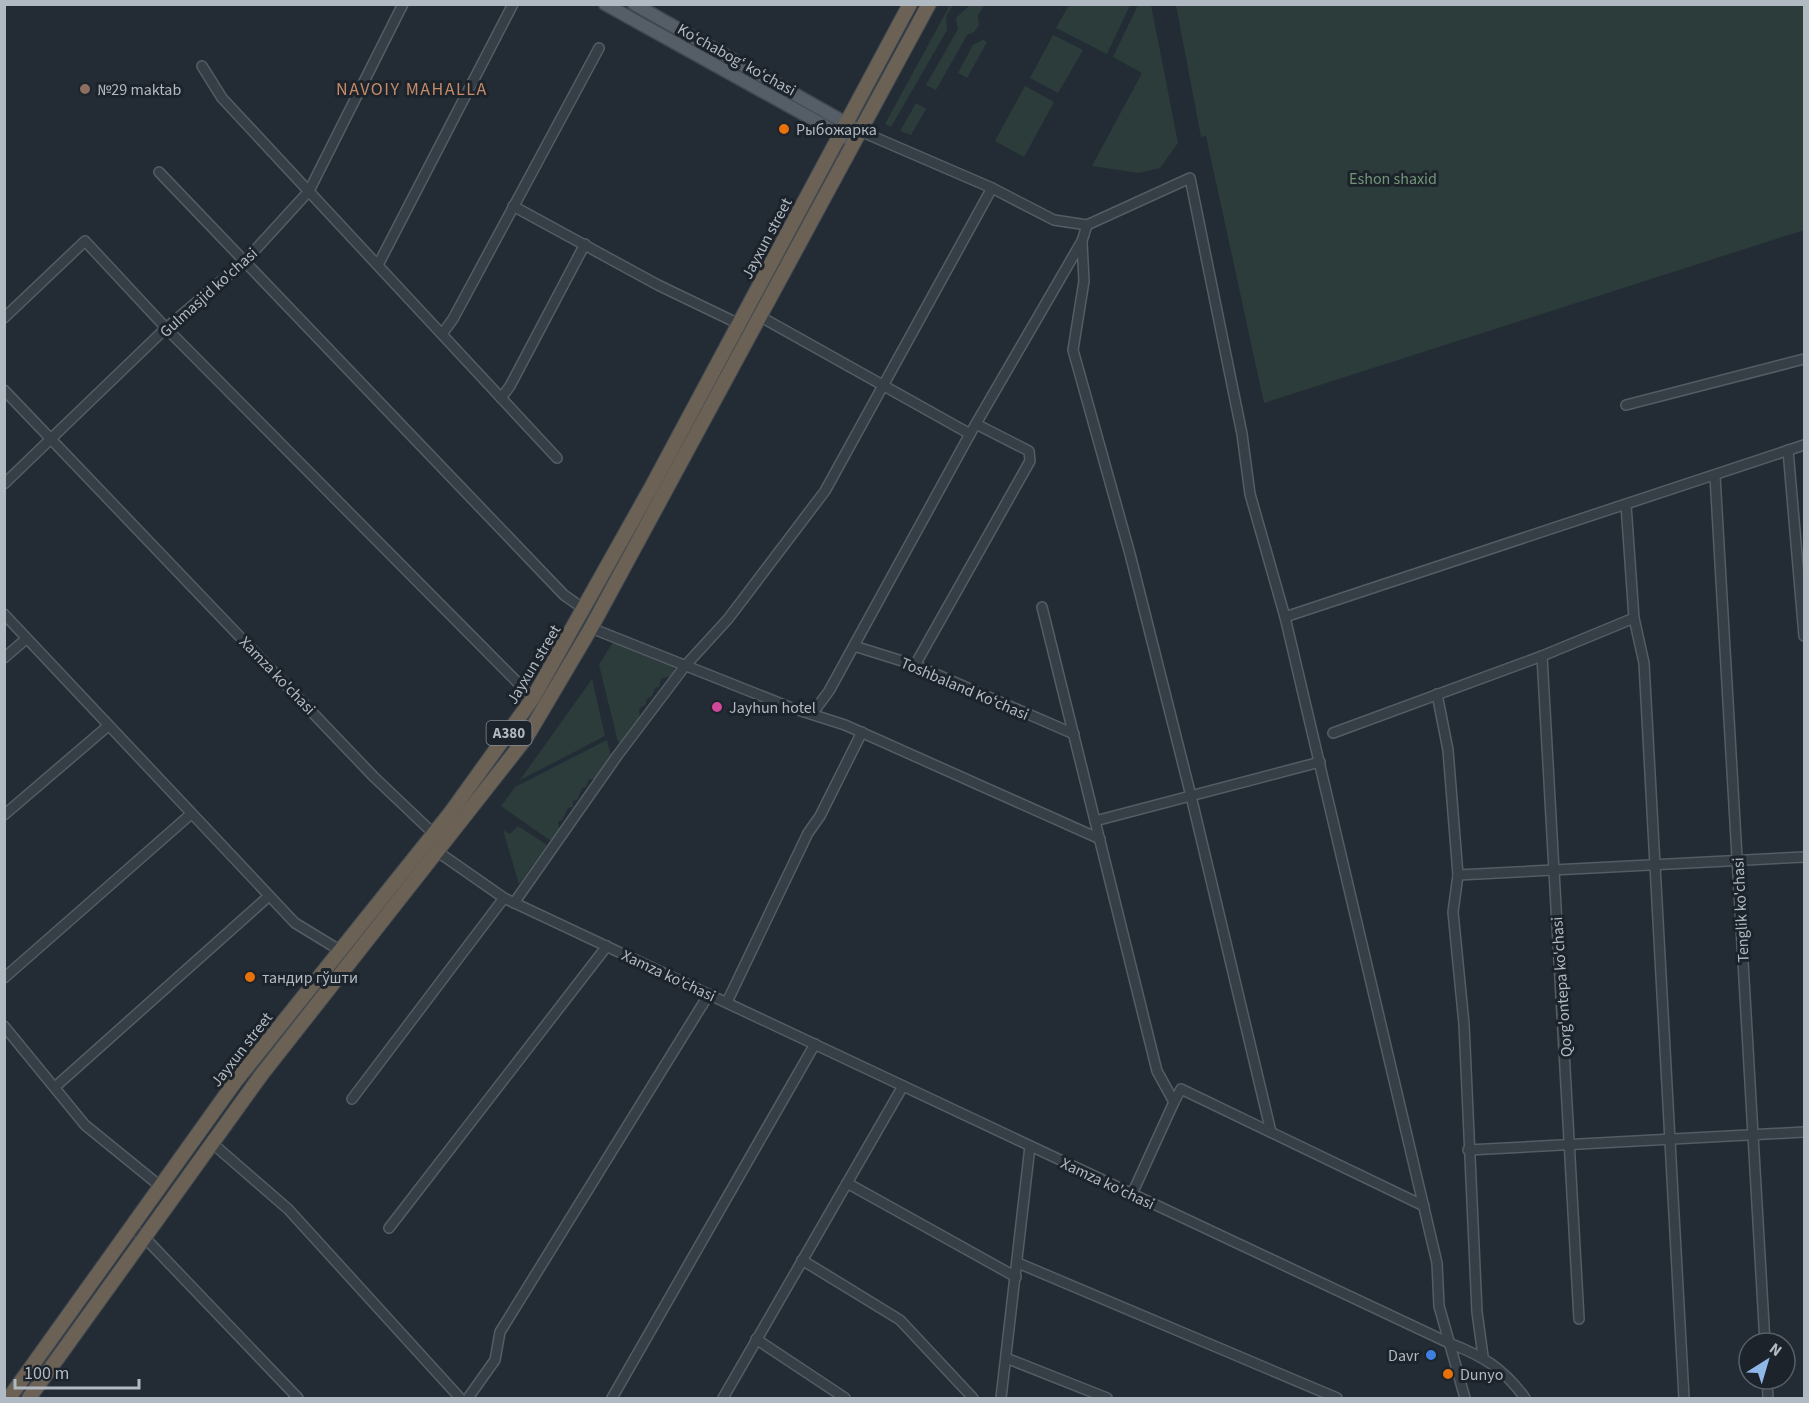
<svg xmlns="http://www.w3.org/2000/svg" width="1809" height="1403" font-family="'Source Sans 3',sans-serif">
	<style>
		.green { fill: #2b3c3b }
		.lines { fill: none; stroke-linecap: round; stroke-linejoin: round }
		.minor-casing { stroke: #545c64; stroke-width: 12 }
		.major-casing { stroke: #40474f; stroke-width: 15 }
		.highway-casing { stroke: #414951; stroke-width: 16 }
		.minor { stroke: #363e46; stroke-width: 9 }
		.major { stroke: #555d66; stroke-width: 12 }
		.highway { stroke: #6b6155; stroke-width: 14 }
		.education-dot { fill: #8d6e63; stroke: #1c232a; stroke-width: 2 }
		.food-dot { fill: #e8710a; stroke: #1c232a; stroke-width: 2 }
		.hotel-dot { fill: #d1479c; stroke: #1c232a; stroke-width: 2 }
		.shop-dot { fill: #3f7fe0; stroke: #1c232a; stroke-width: 2 }
		.labels { text-anchor: middle; stroke-width: 6; stroke-linejoin: round; paint-order: stroke }
		.shield { fill: #1c232a; stroke: #848c94; stroke-width: 1.5 }
		.shield-label { font-size: 15px; font-weight: bold; fill: #b1b9c2 }
		.street-label { font-size: 16px; fill: #b1b9c2; stroke: #1c232a }
		.poi-label { font-size: 16px; fill: #b1b9c2; stroke: #1c232a; text-anchor: start }
		.park-label { font-size: 16px; fill: #739679; stroke: #1c232a }
		.neighbourhood-label { font-size: 18px; letter-spacing: 1.5px; fill: #c48b6a; stroke: #1c232a }
	</style>
	<rect width="100%" height="100%" fill="#232c35"/>
	<g class="green">
		<path d="M950,5H953L946,16L947,30L891,127L885,124Z"/>
		<path d="M970,5H984L978,16L979,25L974,32L967,35L936,90L926,85L958,29L956,18Z"/>
		<path d="M1069,5H1130L1107,54L1056,28Z"/>
		<path d="M1138,5H1151L1178,143L1160,168L1139,173L1092,166L1142,73L1113,57Z"/>
		<path d="M1176,5H1804V230L1264,403L1206,136L1201,137Z"/>
		<path d="M1053,35L1083,50L1058,93L1030,78Z"/>
		<path d="M983,40L987,42L967,78L958,73L973,45Z"/>
		<path d="M1025,86L1054,102L1024,157L995,141Z"/>
		<path d="M916,103L926,109L911,135L900,131Z"/>
		<path d="M613,642L672,665L675,670L671,676L661,679L659,687L655,688L652,696L646,700V704L639,709L640,720L624,742H618L599,665Z"/>
		<path d="M592,679L605,736L520,780Z"/>
		<path d="M607,740L611,757L596,779H589L586,787L582,788L577,800L573,801V807L568,808L562,820L558,822L559,829L551,841L501,806L515,787Z"/>
		<path d="M518,826L547,845L519,884L503,830L510,834Z"/>
	</g>
	<g class="lines">
		<defs>
			<g id="minor">
				<path d="M202,66L222,98L557,458"/>
				<path d="M860,131L992,188L1054,220L1087,225"/>
				<path d="M159,172L564,595L584,609"/>
				<path d="M513,206L658,285L739,324"/>
				<path d="M1082,243L1084,281L1073,350L1130,554L1191,796L1271,1132"/>
				<path d="M378,265L513,4"/>
				<path d="M761,317L970,434"/>
				<path d="M4,318L85,241L166,328L533,698"/>
				<path d="M442,334L453,319L599,48"/>
				<path d="M4,390L374,777L434,834L438,852L504,898L1449,1343C1483,1356 1503,1368 1525,1398"/>
				<path d="M501,398L510,386L585,244"/>
				<path d="M1626,405L1804,359"/>
				<path d="M1788,450L1804,636"/>
				<path d="M1715,476L1765,1343"/>
				<path d="M4,484L166,328L246,260L309,191L403,4"/>
				<path d="M1626,505L1634,618L1644,663L1684,1398"/>
				<path d="M1042,607L1157,1071L1174,1102L1132,1194"/>
				<path d="M4,614L295,923L341,951"/>
				<path d="M1285,617L1804,445"/>
				<path d="M591,628L792,708L845,725L1100,839"/>
				<path d="M854,646L915,665L1074,734"/>
				<path d="M1542,656L1579,1319"/>
				<path d="M4,658L26,639"/>
				<path d="M915,665L1030,461L1029,451L976,424"/>
				<path d="M1437,694L1448,750L1458,875L1453,912L1464,1024L1477,1312L1483,1356"/>
				<path d="M812,714L829,691L970,434L1082,241L1087,225L1190,178L1242,434L1250,494L1285,617L1437,1263L1439,1306L1465,1398"/>
				<path d="M1333,733L1542,656L1634,618"/>
				<path d="M4,815L108,726"/>
				<path d="M1095,821L1320,762"/>
				<path d="M1458,875L1804,857"/>
				<path d="M514,903L617,756L685,666L728,619L825,491L992,188"/>
				<path d="M4,978L191,814"/>
				<path d="M727,1002L808,833L820,816L862,732"/>
				<path d="M4,1026L85,1125L160,1186"/>
				<path d="M55,1087L269,896"/>
				<path d="M352,1099L504,898"/>
				<path d="M1174,1102L1181,1089L1424,1206"/>
				<path d="M212,1143L288,1209L460,1398"/>
				<path d="M1468,1150L1804,1132"/>
				<path d="M847,1183L1016,1277"/>
				<path d="M130,1227L145,1238L298,1398"/>
				<path d="M389,1228L607,946"/>
				<path d="M802,1260L900,1320L973,1398"/>
				<path d="M1018,1263L1337,1398"/>
				<path d="M756,1339L845,1398"/>
				<path d="M1006,1358L1107,1398"/>
				<path d="M1767,1379L1768,1398"/>
				<path d="M468,1398L495,1360L500,1332L709,994"/>
				<path d="M612,1398L815,1044"/>
				<path d="M723,1398L903,1086"/>
				<path d="M1001,1398L1030,1146"/>
			</g>
			<g id="major">
				<path d="M605,4L854,142"/>
				<path d="M634,4L860,131"/>
			</g>
			<g id="highway">
				<path d="M9,1398L235,1082L451,812L533,698L652,486L910,4"/>
				<path d="M29,1398L262,1074L526,738L591,628L929,4"/>
			</g>
		</defs>
		<use href="#minor" class="minor-casing"/>
		<use href="#major" class="major-casing"/>
		<use href="#highway" class="highway-casing"/>
		<use href="#minor" class="minor"/>
		<use href="#major" class="major"/>
		<use href="#highway" class="highway"/>
	</g>
	<circle class="education-dot" cx="85" cy="89" r="6"/>
	<g class="food-dot">
		<circle cx="784" cy="129" r="6"/>
		<circle cx="250" cy="977" r="6"/>
		<circle cx="1448" cy="1374" r="6"/>
	</g>
	<circle class="hotel-dot" cx="717" cy="707" r="6"/>
	<circle class="shop-dot" cx="1431" cy="1355" r="6"/>
	<g class="labels">
		<rect class="shield" x="486.5" y="721" width="45" height="24" rx="4.5"/>
		<g class="shield-label">
			<text x="509" y="738">A380</text>
		</g>
		<g class="street-label">
			<text transform="translate(737 59) rotate(29)" y="6">Ko‘chabog‘ ko‘chasi</text>
			<text transform="translate(766 238) rotate(-62)" y="6">Jayxun street</text>
			<text transform="translate(208 292) rotate(-42)" y="6">Gulmasjid ko'chasi</text>
			<text transform="translate(533 664) rotate(-59)" y="6">Jayxun street</text>
			<text transform="translate(278 675) rotate(46)" y="6">Xamza ko'chasi</text>
			<text transform="translate(965 688) rotate(23)" y="6">Toshbaland Koʻchasi</text>
			<text transform="translate(1740 910) rotate(-93)" y="6">Tenglik ko'chasi</text>
			<text transform="translate(669 975) rotate(25)" y="6">Xamza ko'chasi</text>
			<text transform="translate(1561 987) rotate(-94)" y="6">Qorg'ontepa ko'chasi</text>
			<text transform="translate(241 1049) rotate(-52)" y="6">Jayxun street</text>
			<text transform="translate(1108 1183) rotate(25)" y="6">Xamza ko'chasi</text>
		</g>
		<g class="poi-label">
			<text x="97" y="95">№29 maktab</text>
			<text x="796" y="135">Рыбожарка</text>
			<text x="729" y="713">Jayhun hotel</text>
			<text x="262" y="983">тандир гўшти</text>
			<text x="1419" y="1361" text-anchor="end">Davr</text>
			<text x="1460" y="1380">Dunyo</text>
		</g>
		<g class="park-label">
			<text x="1393" y="184">Eshon shaxid</text>
		</g>
		<g class="neighbourhood-label">
			<text x="412" y="95">NAVOIY MAHALLA</text>
		</g>
	</g>
	<rect width="1809" height="1403" fill="none" stroke="#b1b9c2" stroke-width="12"/>
	<g transform="translate(1767 1361) rotate(37)"><circle r="28" fill="#1c232a" stroke="#585f67" stroke-width="1.5"/>
	<path d="M0-4.5L10 22L0 15L-10 22Z" fill="#8fb8e9"/>
	<text y="-9" font-size="16" font-weight="bold" text-anchor="middle" fill="#b1b9c2">N</text>
	</g>
	<path d="M15 1379v9h124v-9" fill="none" stroke="#b1b9c2" stroke-width="3"/>
	<text x="24" y="1379" font-size="18" fill="#b1b9c2" stroke="#1c232a" stroke-width="4.5" paint-order="stroke">100 m</text>
</svg>
